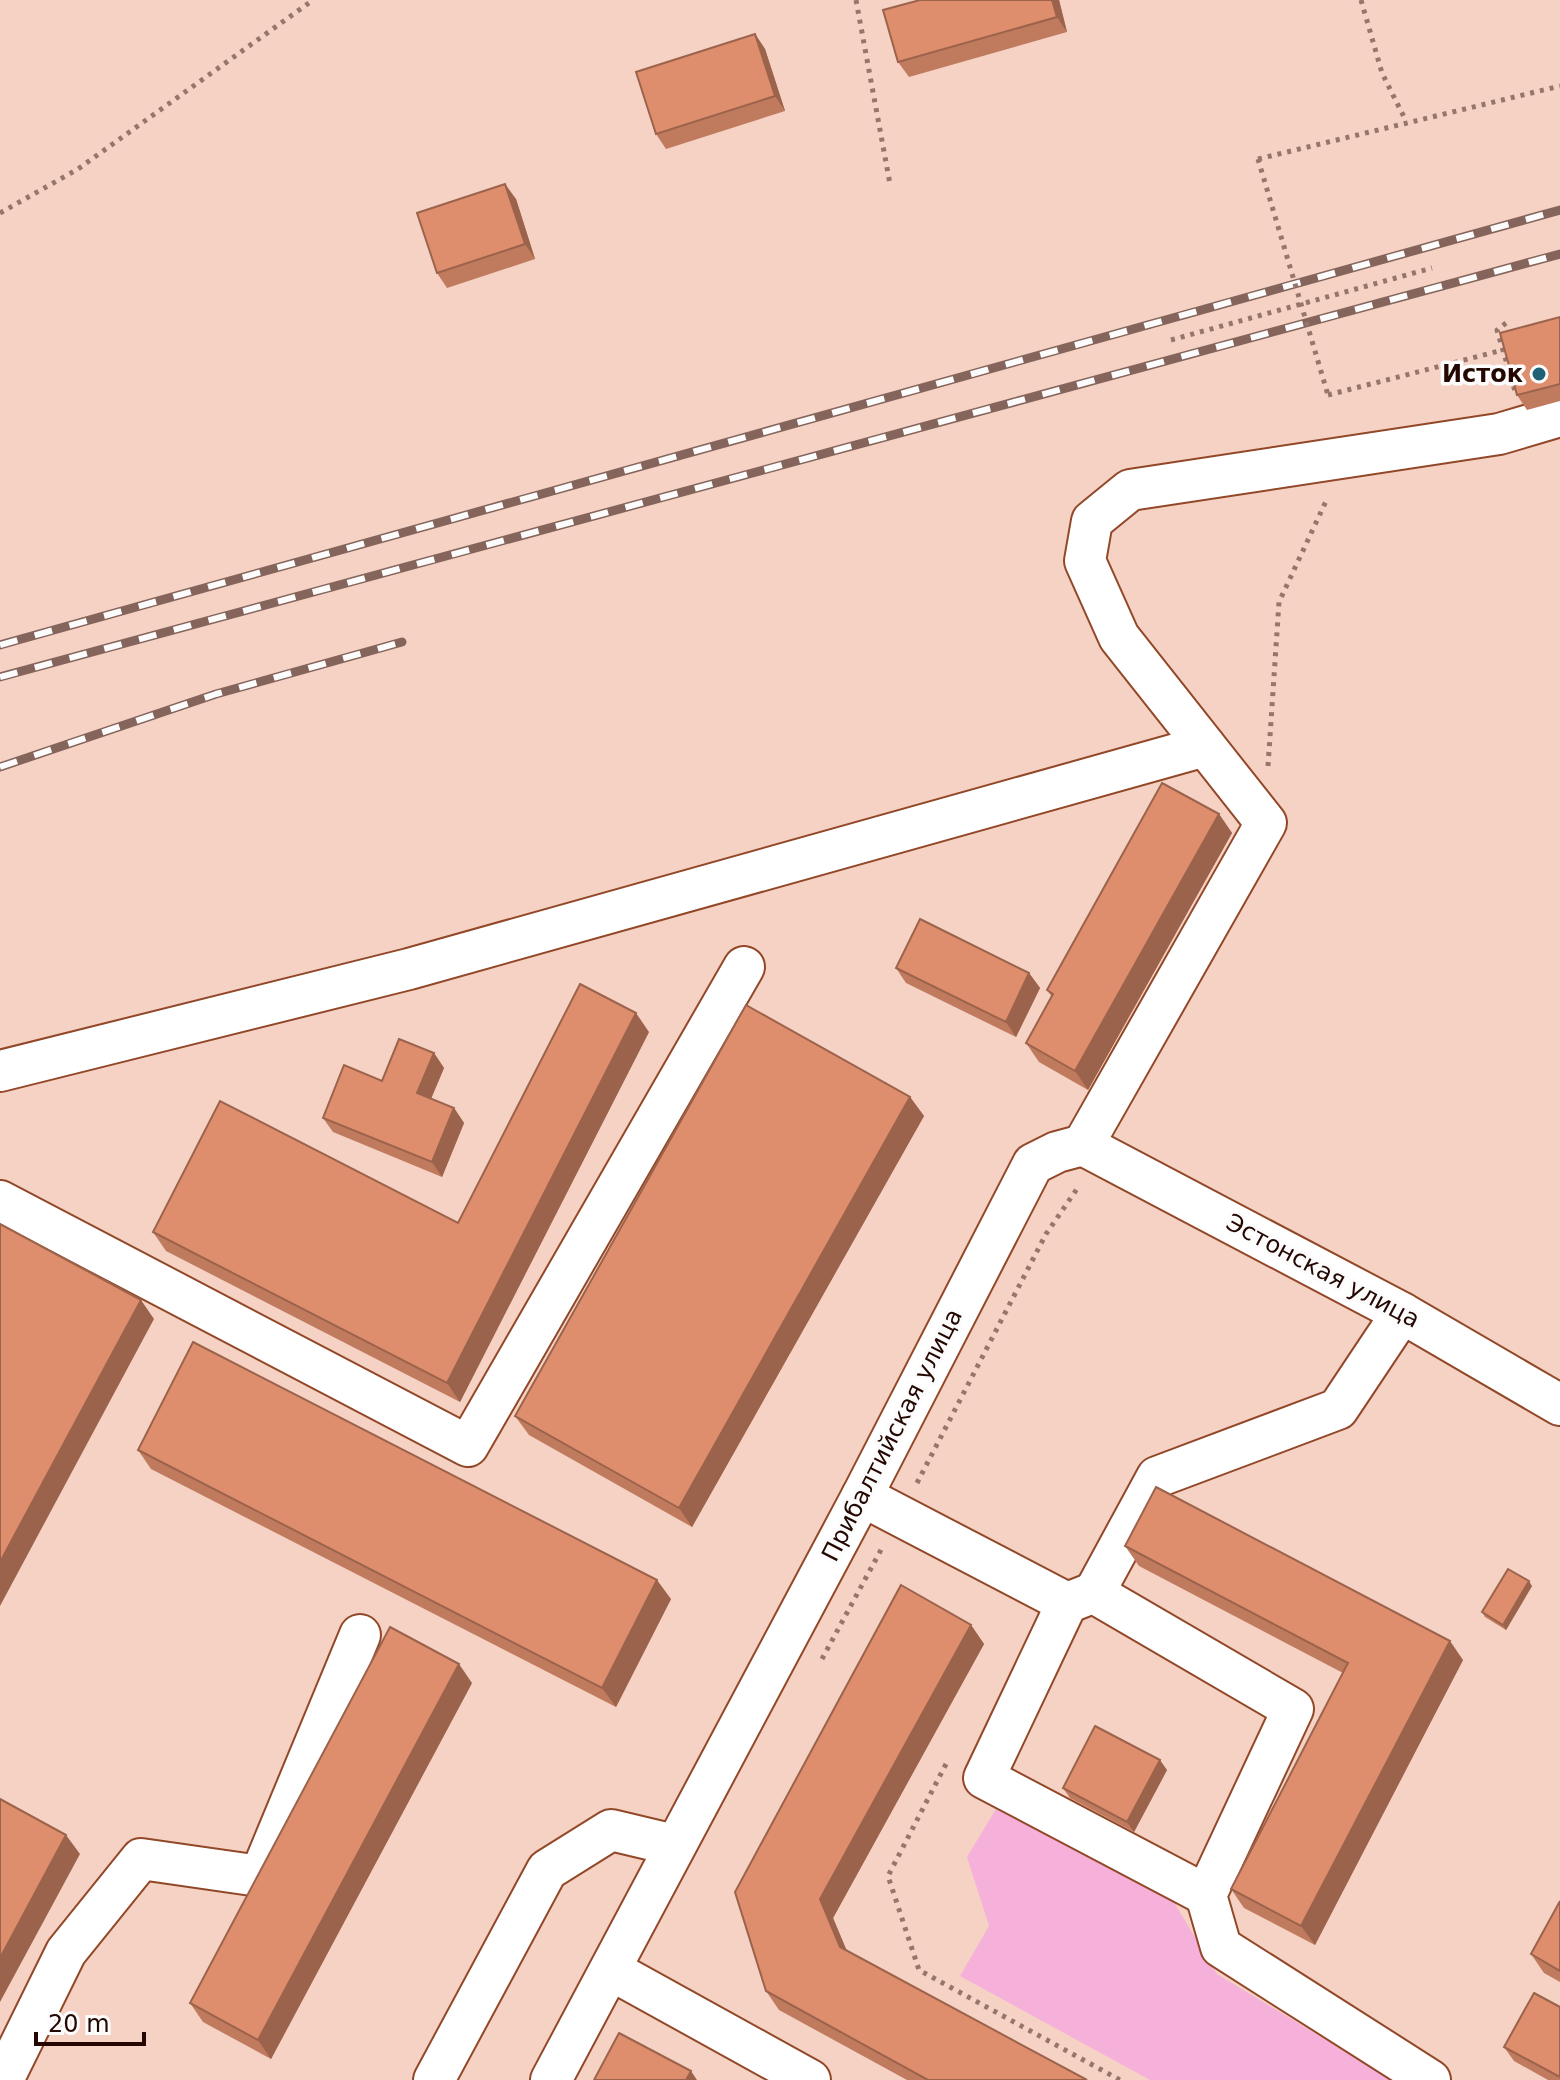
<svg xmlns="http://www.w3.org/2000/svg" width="1560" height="2080" font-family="'DejaVu Sans',sans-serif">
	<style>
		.green { fill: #f6b1da }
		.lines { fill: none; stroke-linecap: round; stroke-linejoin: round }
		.minor-casing { stroke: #924828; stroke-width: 44 }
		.path { stroke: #96766b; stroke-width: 5; stroke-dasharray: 4 6; stroke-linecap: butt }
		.minor { stroke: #fff; stroke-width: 40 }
		.rail-casing { stroke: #85655b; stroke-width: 9 }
		.rail { stroke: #fcfcfc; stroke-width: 6; stroke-dasharray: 18; stroke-linecap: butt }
		.path-bridge { stroke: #96766b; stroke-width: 5; stroke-dasharray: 4 6; stroke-linecap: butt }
		.wall { fill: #c07a5e }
		.shaded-wall { fill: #9c634c }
		.building { fill: #df8e6d; stroke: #9c634c; stroke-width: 2 }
		.poi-dot { fill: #206175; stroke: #fcfcfc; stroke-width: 3 }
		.labels { text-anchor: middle; stroke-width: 7; stroke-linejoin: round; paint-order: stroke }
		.poi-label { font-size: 24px; font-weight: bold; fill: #240700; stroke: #fcfcfc; text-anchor: end }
		.street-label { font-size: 24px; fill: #240700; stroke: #fcfcfc }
	</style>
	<rect width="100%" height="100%" fill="#f5d2c4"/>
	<path class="green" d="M996,1809L1172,1899L1217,1974L1392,2080H1150L960,1976L989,1926L967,1857Z"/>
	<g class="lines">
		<defs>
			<g id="minor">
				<path d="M0,1071L409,969L1205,746"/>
				<path d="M1083,1145L1402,1313L1560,1405"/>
				<path d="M0,1201L468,1446L744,967"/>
				<path d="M1402,1313L1338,1409L1157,1477L1094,1593L1293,1709L1206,1895L1221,1947L1430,2080"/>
				<path d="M862,1496L1067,1603L1090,1594"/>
				<path d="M1067,1603L984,1778L1206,1895"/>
				<path d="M611,1970L810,2080"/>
				<path d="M3,2080L66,1952L141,1859L260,1876L360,1635"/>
				<path d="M434,2080L547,1870L611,1830L674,1845"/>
				<path d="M551,2080L862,1496L1033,1164L1057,1152L1083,1145L1266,823L1119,637L1085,561L1092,521L1130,490L1499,434L1560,416"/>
			</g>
		</defs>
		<use href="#minor" class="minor-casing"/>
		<g class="path">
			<path d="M856,0L890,184"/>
			<path d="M1361,0L1382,73L1406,121"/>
			<path d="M1258,159L1560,86"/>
			<path d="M0,213L78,169L313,0"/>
			<path d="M1506,323L1497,330L1515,391"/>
			<path d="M1171,340L1432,268"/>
			<path d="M1328,395L1503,350"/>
			<path d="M1268,766L1279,602L1327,499"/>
			<path d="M917,1483L1046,1234L1079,1186"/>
			<path d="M822,1659L882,1548"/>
			<path d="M946,1764L888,1876L919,1970L1120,2080"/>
		</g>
		<use href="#minor" class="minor"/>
		<defs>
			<g id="rail">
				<path d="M0,645L1560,210"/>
				<path d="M0,677L1560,254"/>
				<path d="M0,767L216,694L402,642"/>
			</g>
		</defs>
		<use href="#rail" class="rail-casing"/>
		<use href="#rail" class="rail"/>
		<path class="path-bridge" d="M1258,159L1328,395"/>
	</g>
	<g class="wall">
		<path d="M920,0H1059L1067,32L909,77L898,62Z"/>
		<path d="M755,34L765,49L785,111L666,149L656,134Z"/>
		<path d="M516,199L535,259L447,288L437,273Z"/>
		<path d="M1560,317V401L1527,410L1517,395Z"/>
		<path d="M1219,814L1232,833L1088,1090L1039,1062L1026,1043L1052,997L1047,990Z"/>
		<path d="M896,968L1029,973L1040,988L1016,1037L906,983Z"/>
		<path d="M649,1032L460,1402L166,1251L153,1232L458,1223Z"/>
		<path d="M434,1053L444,1068L431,1099L454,1108L464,1123L442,1177L333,1132L323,1118L382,1081Z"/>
		<path d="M910,1097L924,1116L692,1527L529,1435L515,1416Z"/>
		<path d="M138,1450L671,1599L616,1707L151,1469Z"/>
		<path d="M1125,1546L1463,1660L1315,1945L1244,1908L1231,1889L1343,1673L1139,1566Z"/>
		<path d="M1532,1586L1506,1630L1485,1617L1482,1612Z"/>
		<path d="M971,1625L984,1644L833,1918L847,1951L1087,2080H907L779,2010L766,1991Z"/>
		<path d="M472,1683L271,2059L203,2022L190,2003Z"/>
		<path d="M1167,1770L1134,1832L1070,1798L1063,1788Z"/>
		<path d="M1560,1901V1982L1544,1973L1531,1954Z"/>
		<path d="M1560,2007V2080H1548L1514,2061L1504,2047Z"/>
	</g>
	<g class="shaded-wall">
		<path d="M1052,0H1059L1067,32L1057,17Z"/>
		<path d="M755,34L765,49L785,111L775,96Z"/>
		<path d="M505,184L516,199L535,259L525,244Z"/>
		<path d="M1219,814L1232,833L1088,1090L1075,1071Z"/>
		<path d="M1029,973L1040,988L1016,1037L1006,1022Z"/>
		<path d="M636,1013L649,1032L460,1402L447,1383Z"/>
		<path d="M434,1053L444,1068L427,1108L417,1093Z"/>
		<path d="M910,1097L924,1116L692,1527L679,1508Z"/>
		<path d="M454,1108L464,1123L442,1177L432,1162Z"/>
		<path d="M141,1300L154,1319L0,1606V1562Z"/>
		<path d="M657,1580L671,1599L616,1707L602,1688Z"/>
		<path d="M1529,1581L1532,1586L1506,1630L1503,1625Z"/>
		<path d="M971,1625L984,1644L833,1918L853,1966L840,1947L820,1899Z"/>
		<path d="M1450,1641L1463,1660L1315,1945L1301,1926Z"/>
		<path d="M459,1664L472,1683L271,2059L258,2040Z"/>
		<path d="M1160,1760L1167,1770L1134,1832L1127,1822Z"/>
		<path d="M66,1835L80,1854L0,2002V1958Z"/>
		<path d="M691,2071L697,2080H686Z"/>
	</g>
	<g class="building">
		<path d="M920,0H1052L1057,17L898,62L883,10Z"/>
		<path d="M755,34L775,96L656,134L636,72Z"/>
		<path d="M505,184L525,244L437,273L417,213Z"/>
		<path d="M1560,317V384L1517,395L1500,333Z"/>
		<path d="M1162,783L1219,814L1075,1071L1026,1043L1053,994L1047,990Z"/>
		<path d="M920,919L1029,973L1006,1022L896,968Z"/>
		<path d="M580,984L636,1013L447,1383L153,1232L220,1101L458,1223Z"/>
		<path d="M746,1005L910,1097L679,1508L515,1416Z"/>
		<path d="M399,1039L434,1053L417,1093L454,1108L432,1162L323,1118L344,1065L382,1081Z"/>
		<path d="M0,1224L141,1300L0,1562Z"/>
		<path d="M193,1342L657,1580L602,1688L138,1450Z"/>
		<path d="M1156,1487L1450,1641L1301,1926L1231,1889L1348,1663L1125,1546Z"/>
		<path d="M1508,1569L1529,1581L1503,1625L1482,1612Z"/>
		<path d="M901,1585L971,1625L820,1899L840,1947L1087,2080H928L766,1991L735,1892Z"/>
		<path d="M390,1627L459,1664L258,2040L190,2003Z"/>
		<path d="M1095,1726L1160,1760L1127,1822L1063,1788Z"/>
		<path d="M0,1799L66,1835L0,1958Z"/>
		<path d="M1560,1901V1971L1531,1954Z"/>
		<path d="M1534,1993L1560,2007V2077L1504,2047Z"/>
		<path d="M619,2033L691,2071L686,2080H594Z"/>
	</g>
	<circle class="poi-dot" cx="1539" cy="374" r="8"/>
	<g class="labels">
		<g class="poi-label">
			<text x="1523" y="382">Исток</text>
		</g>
		<g class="street-label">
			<text transform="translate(1323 1271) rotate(28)" y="8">Эстонская улица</text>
			<text transform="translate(892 1435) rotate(-63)" y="8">Прибалтийская улица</text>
		</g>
	</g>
	<path d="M36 2032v12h108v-12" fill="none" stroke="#240700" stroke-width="4"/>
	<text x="48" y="2032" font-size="24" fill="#240700" stroke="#fcfcfc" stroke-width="6" paint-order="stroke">20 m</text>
</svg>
